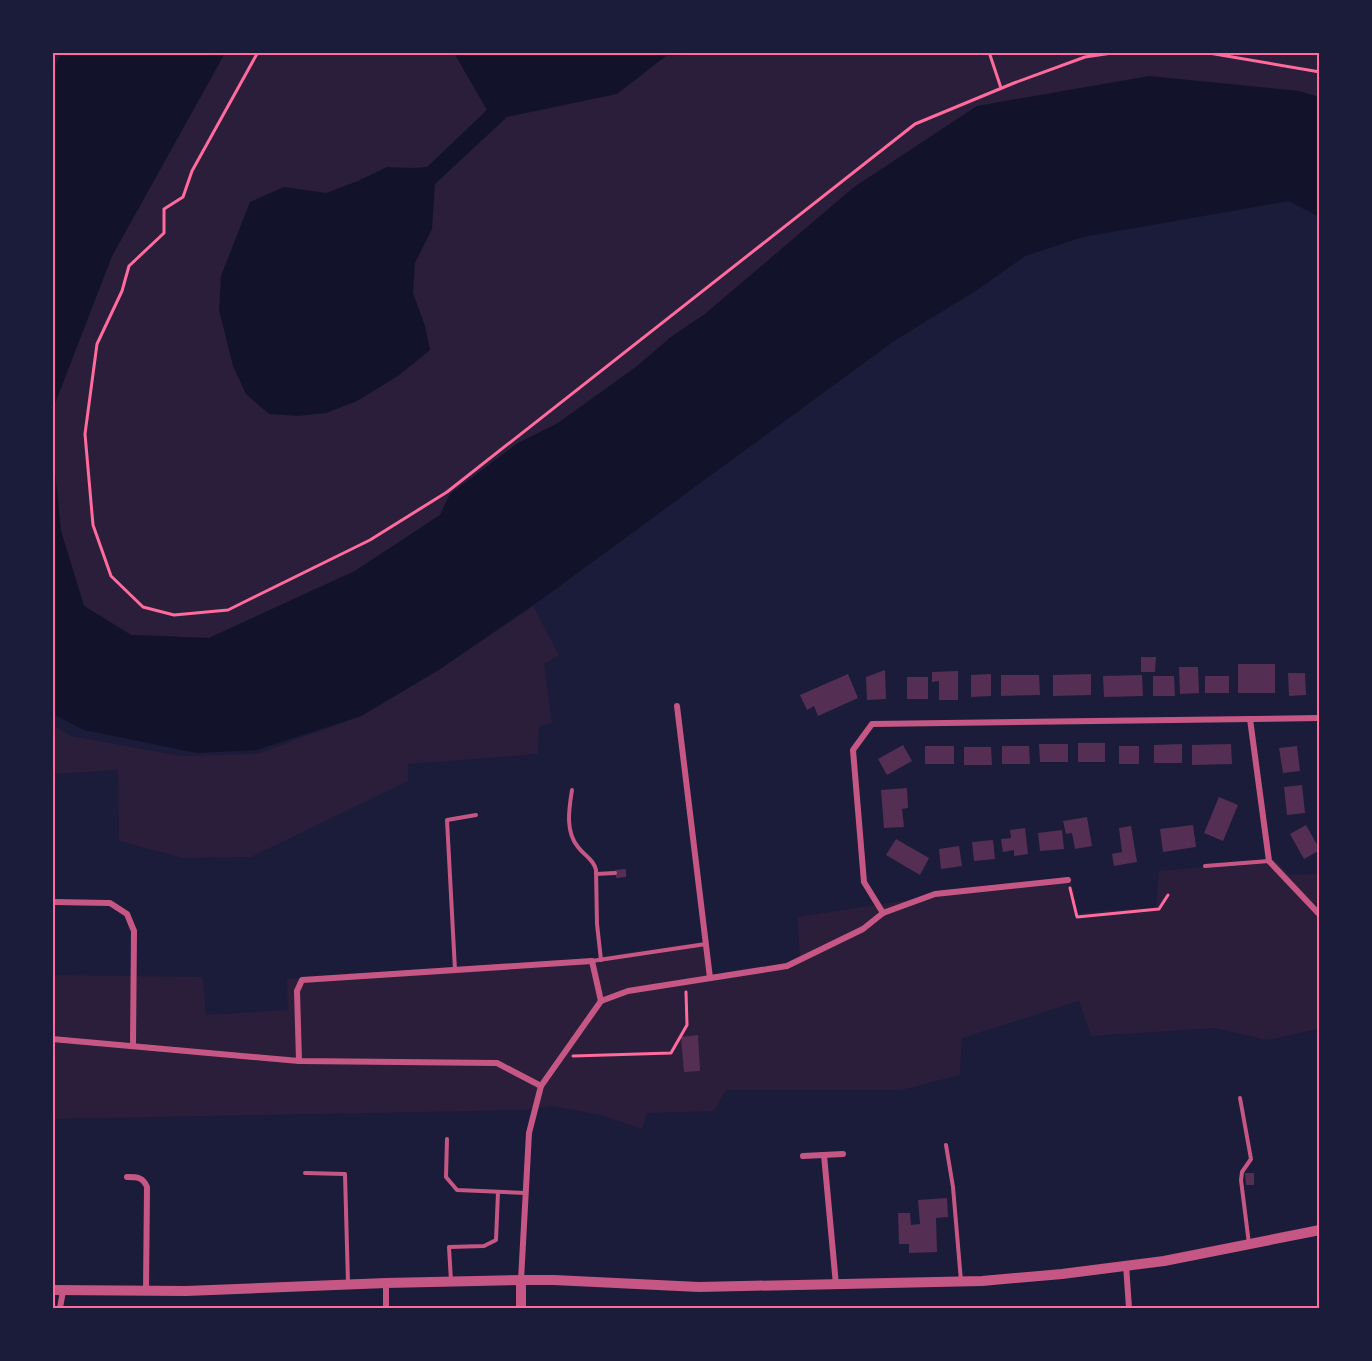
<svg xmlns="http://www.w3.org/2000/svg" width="1372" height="1361" font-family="'PT Sans Narrow',sans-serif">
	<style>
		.green { fill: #2a1e3b }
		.water { fill: #12122b }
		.building { fill: #542f53 }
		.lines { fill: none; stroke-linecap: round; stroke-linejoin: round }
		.path { stroke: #ff6b9d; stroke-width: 3 }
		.service { stroke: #c65784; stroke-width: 4 }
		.minor { stroke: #c65784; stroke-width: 6 }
		.tertiary { stroke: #c65784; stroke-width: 10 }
		.neatline { fill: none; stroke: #ff6b9d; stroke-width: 2 }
	</style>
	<rect width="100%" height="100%" fill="#1b1b3a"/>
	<g class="green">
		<path d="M225,53H1319V97L1299,91L977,106L933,136L740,284L705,314L671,337L636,367L558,423L518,443L450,494L440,515L355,571L209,638L131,635L84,606L61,531L53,452L52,409L112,256Z"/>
		<path d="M533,606L559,655L544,664L552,723L539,726L538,754L408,764V781L251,857L183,858L119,841L118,770L53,774V725L71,736L181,756L257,754L361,716L437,671Z"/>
		<path d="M1275,860L1290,875L1319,874V1029L1267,1040L1215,1028L1091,1036L1079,1001L962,1038L960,1075L901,1090H726L714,1111L647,1113L642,1129L601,1115L552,1106L524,1110L53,1119L52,975L203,977L206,1015L288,1010L287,979L591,958L707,941L713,974L788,962L800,956L797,917L935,896L1072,883L1078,913L1156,907L1159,871Z"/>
	</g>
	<g class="water">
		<path d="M62,53H225L112,256L53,409L52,71Z"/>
		<path d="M454,53H735L666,56L617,94L507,117L435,184L432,229L415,263L413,293L425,326L430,350L398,376L357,401L326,413L298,416L269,414L246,394L233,366L219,310L221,276L250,202L284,187L326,193L358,181L387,167L414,168L427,167L487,110Z"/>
		<path d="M1149,76L1299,91L1319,97V217L1289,201L1083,237L1025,256L977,290L894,341L542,599L437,671L361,716L257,750L197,753L84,730L53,714V452L61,531L84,606L131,635L209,638L355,571L440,515L450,494L518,443L558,423L636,367L671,337L705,314L854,187L977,106Z"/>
	</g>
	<g class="building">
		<path d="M1141,657H1156L1155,672H1141Z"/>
		<rect x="1238" y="664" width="37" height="29"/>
		<path d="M1179,667H1198L1199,693L1180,694Z"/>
		<path d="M885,670L886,699L867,700L866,677Z"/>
		<path d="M958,671V700H939V681L932,682V672Z"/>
		<path d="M1288,673H1305L1306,695L1289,696Z"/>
		<path d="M848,674L858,698L818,716L814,706L807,710L800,695Z"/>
		<path d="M991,674V696L971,697V675Z"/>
		<path d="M1091,674V695L1053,696V675Z"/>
		<path d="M1001,675H1039L1040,695L1001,696Z"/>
		<path d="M1142,675L1143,696L1104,697L1103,676Z"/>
		<path d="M1153,676H1174L1175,696H1153Z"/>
		<rect x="1205" y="676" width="24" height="17"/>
		<rect x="907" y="677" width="21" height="22"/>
		<rect x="1078" y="743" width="27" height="19"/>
		<path d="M1039,744H1068V762H1040Z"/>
		<path d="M1182,744V763H1154V745Z"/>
		<path d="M1231,744L1232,764L1192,765V745Z"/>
		<path d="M903,745L912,761L887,775L878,759Z"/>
		<rect x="925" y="746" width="29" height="18"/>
		<path d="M1002,746H1029L1030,764H1002Z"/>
		<rect x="1119" y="746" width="20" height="18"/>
		<path d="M1297,746L1300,771L1283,773L1279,748Z"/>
		<path d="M964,747H991L992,765H964Z"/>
		<path d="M1302,785L1305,813L1287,815L1284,787Z"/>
		<path d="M907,788L908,808L902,809L904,827L884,828L881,790Z"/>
		<path d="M1219,797L1238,805L1223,841L1204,833Z"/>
		<path d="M1087,817L1092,846L1075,849L1072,833L1066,834L1063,821Z"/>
		<path d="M1193,825L1196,847L1163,852L1160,829Z"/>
		<path d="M1306,825L1320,850L1304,859L1290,834Z"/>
		<path d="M1131,826L1137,862L1114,866L1112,854L1122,852L1119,828Z"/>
		<path d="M1025,828L1028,854L1014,856V850L1003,852L1001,839L1011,838L1010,830Z"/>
		<path d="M1062,830L1064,849L1040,851L1038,833Z"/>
		<path d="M896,839L929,858L920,875L886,855Z"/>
		<path d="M993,840L995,859L974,861L972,842Z"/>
		<path d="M959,846L962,866L941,869L939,849Z"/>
		<path d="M626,869V877L616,878L615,870Z"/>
		<path d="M698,1035L700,1071L684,1072L681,1037Z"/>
		<path d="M1245,1173H1254V1185H1246Z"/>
		<path d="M947,1198L948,1217L936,1218L937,1252L909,1253V1244H899L898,1213H910L911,1225L920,1224L918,1200Z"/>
	</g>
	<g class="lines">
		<g class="path">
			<path d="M258,52L192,171L183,197L164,209V233L129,266L122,291L97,344L85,434L93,525L111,576L143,607L174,615L228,610L370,540L447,492L915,124L1014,83L1085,57L1119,52"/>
			<path d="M989,52L1001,88"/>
			<path d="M1203,52L1320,72"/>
			<path d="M1070,888L1077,917L1159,909L1168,895"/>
			<path d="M573,1056L671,1053L687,1025L686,992"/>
		</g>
		<g class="service">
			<path d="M572,790C569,809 565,831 578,847C584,855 594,860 596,870L597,924L601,960"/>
			<path d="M1205,866L1269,861"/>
			<path d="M596,874L615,873"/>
			<path d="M592,961L706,944"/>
			<path d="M455,970L447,820L476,815"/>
			<path d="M1240,1098L1251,1159L1242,1172L1241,1180L1249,1244"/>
			<path d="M447,1139L446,1177L457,1190L525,1193"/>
			<path d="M946,1145L953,1187L961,1281"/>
			<path d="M305,1173L345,1174L348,1283"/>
			<path d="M451,1281L449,1247L484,1246L496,1240L498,1192"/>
		</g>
		<g class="minor">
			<path d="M677,706L710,978"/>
			<path d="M1250,719L1269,861L1320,915"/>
			<path d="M54,902L110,903L127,914L134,931L133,1045"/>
			<path d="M883,913L864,882L853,750L872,724L1320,718"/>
			<path d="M601,1001L628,991L787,966L863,929L883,913L935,894L1068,880"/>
			<path d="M52,1039L299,1061L497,1063L541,1086"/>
			<path d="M299,1061L297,991L302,980L592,961L601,1001"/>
			<path d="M824,1155L836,1285"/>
			<path d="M803,1156L843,1154"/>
			<path d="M127,1177C137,1177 143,1177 147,1187L146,1291"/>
			<path d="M1126,1265L1129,1308"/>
			<path d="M521,1280L529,1133L541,1086L601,1001"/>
			<path d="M386,1283V1308"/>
			<path d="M60,1308L63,1291"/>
		</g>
		<g class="tertiary">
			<path d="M521,1280V1308"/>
			<path d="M52,1290L186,1291L386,1283L521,1280H554L699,1287L982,1281L1062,1274L1164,1261L1320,1230"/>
		</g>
	</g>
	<rect width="1372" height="1361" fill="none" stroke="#1b1b3a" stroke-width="108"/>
	<rect x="54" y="54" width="1264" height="1253" class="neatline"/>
</svg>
